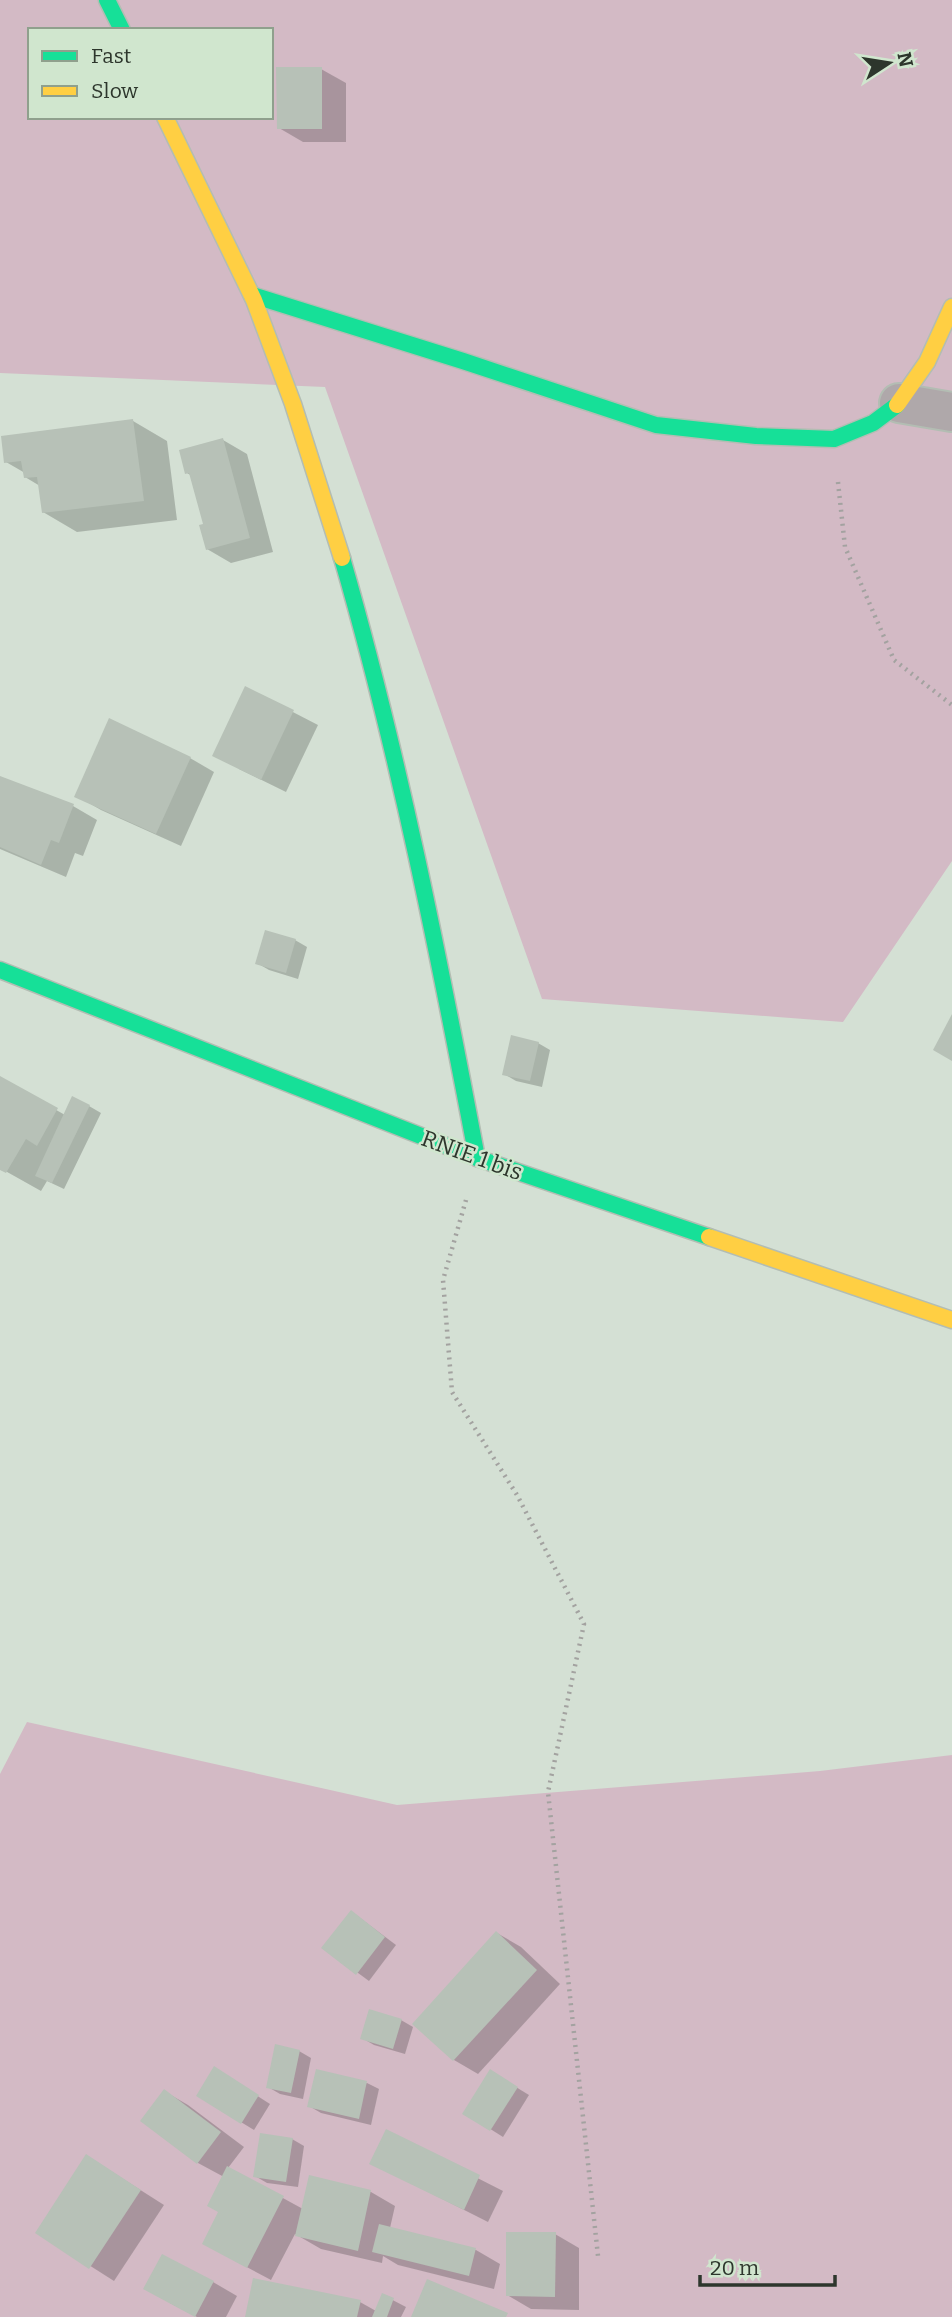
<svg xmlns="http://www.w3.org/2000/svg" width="952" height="2317" font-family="Bitter,serif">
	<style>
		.forest { fill: #d3bac5; fill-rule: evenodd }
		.shadow { fill: #0003 }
		.building { fill: #b7c1b7 }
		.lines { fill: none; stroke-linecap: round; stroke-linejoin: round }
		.street-casing { stroke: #b3bdb3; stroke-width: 42 }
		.fast-casing { stroke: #b3bdb3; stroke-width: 19 }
		.slow-casing { stroke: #b3bdb3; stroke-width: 19 }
		.path { stroke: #a3a2a0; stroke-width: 4.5; stroke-dasharray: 2 5; stroke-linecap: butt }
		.street { stroke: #afa8aa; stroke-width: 38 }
		.fast { stroke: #16e098; stroke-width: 16 }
		.slow { stroke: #ffcf43; stroke-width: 16 }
		.labels { text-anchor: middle; stroke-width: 5; stroke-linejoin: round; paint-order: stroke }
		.street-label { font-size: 23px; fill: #2d362c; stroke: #d0e6ce }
	</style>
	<rect width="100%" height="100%" fill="#d4e0d4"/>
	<g class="forest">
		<path d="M0,0H952V861L843,1022L542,999L325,387L0,373ZM30,30H271V117H30Z"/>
		<path d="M27,1722L397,1805L820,1771L952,1755V2317H0V1774Z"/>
	</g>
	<g class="shadow">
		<path d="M321,69L346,83V142H303L279,128Z"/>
		<path d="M133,421L167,441L177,520L77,532L43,512L40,486L25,477V473L6,462Z"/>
		<path d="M223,440L247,454L273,552L231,563L207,549L205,525L192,476L187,473Z"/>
		<path d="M246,688L318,725L286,792L239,769Z"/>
		<path d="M190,758L214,772L181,846L101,810L77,796Z"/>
		<path d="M0,778L73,806L97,820L83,856L75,853L66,877L0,849Z"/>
		<path d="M295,940L307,947L298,979L269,970L257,963Z"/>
		<path d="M538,1043L550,1050L542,1087L516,1081L504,1074Z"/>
		<path d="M0,1078L65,1115L89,1106L101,1113L64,1189L47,1181L41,1191L0,1168Z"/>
		<path d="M352,1912L396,1945L369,1981L324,1948Z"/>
		<path d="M497,1933L521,1947L560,1984L478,2074L454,2060L414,2023Z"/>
		<path d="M401,2020L413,2027L405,2054L374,2045L362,2038Z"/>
		<path d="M299,2051L311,2058L303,2099L280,2094L268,2087Z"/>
		<path d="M491,2072L529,2095L503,2137L465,2113Z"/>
		<path d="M226,2076L270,2104L254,2130L198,2096Z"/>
		<path d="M367,2083L379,2089L371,2125L321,2113L309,2106Z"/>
		<path d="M164,2091L188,2105L244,2147L228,2168L303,2209L310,2177L371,2192L395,2206L390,2228L476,2250L500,2264L494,2289L398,2265L383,2256L382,2263L321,2249L295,2234L271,2280L228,2257L220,2212L224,2177L198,2163L143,2120Z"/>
		<path d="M387,2132L503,2191L488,2222L371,2163Z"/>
		<path d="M292,2139L304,2146L298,2187L267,2183L255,2176Z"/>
		<path d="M87,2156L164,2205L114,2281L37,2232Z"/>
		<path d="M555,2234L579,2248V2310L531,2309L507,2295Z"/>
		<path d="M213,2282L237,2296L226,2317H197L170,2303Z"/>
		<path d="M383,2295L406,2307L401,2317H246L360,2302L376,2311Z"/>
	</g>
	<g class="building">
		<path d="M276,67H322V129H277Z"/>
		<path d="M133,419L144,501L42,513L37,477L24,478L21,461L4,463L1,436Z"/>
		<path d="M223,438L250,538L206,550L199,525L203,524L189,473L185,474L179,450Z"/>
		<path d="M245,686L294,710L261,780L212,756Z"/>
		<path d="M109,718L191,757L156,834L74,797Z"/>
		<path d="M0,776L74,804L59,843L51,840L41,865L0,847Z"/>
		<path d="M265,930L296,939L286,973L255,964Z"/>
		<path d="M952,1014V1061L933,1050Z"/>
		<path d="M511,1035L539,1042L530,1081L502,1075Z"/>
		<path d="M0,1076L58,1108L37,1146L26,1139L6,1173L0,1170Z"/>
		<path d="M72,1096L90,1105L52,1183L35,1176Z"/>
		<path d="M351,1910L385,1937L356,1975L321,1948Z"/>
		<path d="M496,1931L537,1970L453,2061L412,2024Z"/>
		<path d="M369,2009L402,2019L393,2049L360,2039Z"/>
		<path d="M275,2044L300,2050L291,2093L266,2088Z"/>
		<path d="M214,2066L259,2095L241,2124L196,2096Z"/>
		<path d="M316,2069L367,2081L359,2119L307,2107Z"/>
		<path d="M490,2069L518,2087L490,2131L462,2114Z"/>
		<path d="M164,2089L221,2132L197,2164L140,2121Z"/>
		<path d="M386,2129L480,2175L464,2210L369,2164Z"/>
		<path d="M260,2133L293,2138L286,2182L253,2177Z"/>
		<path d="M86,2154L141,2190L89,2269L35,2233Z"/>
		<path d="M227,2166L284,2196L247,2268L202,2244L218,2212L207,2206Z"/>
		<path d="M309,2175L371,2190L358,2251L295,2236Z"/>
		<path d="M379,2224L476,2248L469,2276L372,2252Z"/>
		<path d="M506,2232H556L555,2297L506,2296Z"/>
		<path d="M162,2254L214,2281L195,2317L143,2289Z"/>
		<path d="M253,2278L361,2300L357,2317H245Z"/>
		<path d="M427,2279L508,2313L506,2317H411Z"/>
		<path d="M382,2293L394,2298L387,2317H372Z"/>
	</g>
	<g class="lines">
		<defs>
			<path id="street" d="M899,403L952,412"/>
			<g id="fast">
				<path d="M107,0L122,30"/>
				<path d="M252,295L463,361L656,425L756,436L834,439L873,423L897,405"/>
				<path d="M342,558C399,755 439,957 477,1158"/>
				<path d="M0,970L477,1158L709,1237"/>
			</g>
			<g id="slow">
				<path d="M165,117L254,300L293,404L342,558"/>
				<path d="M897,405L927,362L952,307"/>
				<path d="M709,1237L952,1320"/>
			</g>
		</defs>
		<use href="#street" class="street-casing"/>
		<use href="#fast" class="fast-casing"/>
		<use href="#slow" class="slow-casing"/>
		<g class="path">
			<path d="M838,482L845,547L894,660L952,705"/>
			<path d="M466,1200L443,1280L452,1392L517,1495L584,1624L548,1792L598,2256"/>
		</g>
		<use href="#street" class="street"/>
		<use href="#fast" class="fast"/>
		<use href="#slow" class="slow"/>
	</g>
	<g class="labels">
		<g class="street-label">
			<text transform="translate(472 1155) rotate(20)" y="8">RNIE 1 bis</text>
		</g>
	</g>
	<rect x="28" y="28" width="245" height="91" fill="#d0e6ce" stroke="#8fa08d" stroke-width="2"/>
	<rect x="42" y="51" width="35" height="10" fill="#16e098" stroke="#8fa08d" stroke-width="2"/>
	<text x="91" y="63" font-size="21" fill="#2d362c">Fast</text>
	<rect x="42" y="86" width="35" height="10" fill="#ffcf43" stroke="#8fa08d" stroke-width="2"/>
	<text x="91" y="98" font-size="21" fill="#2d362c">Slow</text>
	<g transform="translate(889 63) rotate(78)" stroke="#d0e6ce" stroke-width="5" paint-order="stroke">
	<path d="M0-5L12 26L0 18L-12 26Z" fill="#2d362c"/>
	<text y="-10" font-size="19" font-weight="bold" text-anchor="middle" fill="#2d362c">N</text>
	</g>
	<path d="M700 2275v10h135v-10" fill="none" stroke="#2d362c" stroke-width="3.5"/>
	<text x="710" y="2275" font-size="21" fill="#2d362c" stroke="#d0e6ce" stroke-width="5" paint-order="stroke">20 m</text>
</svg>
